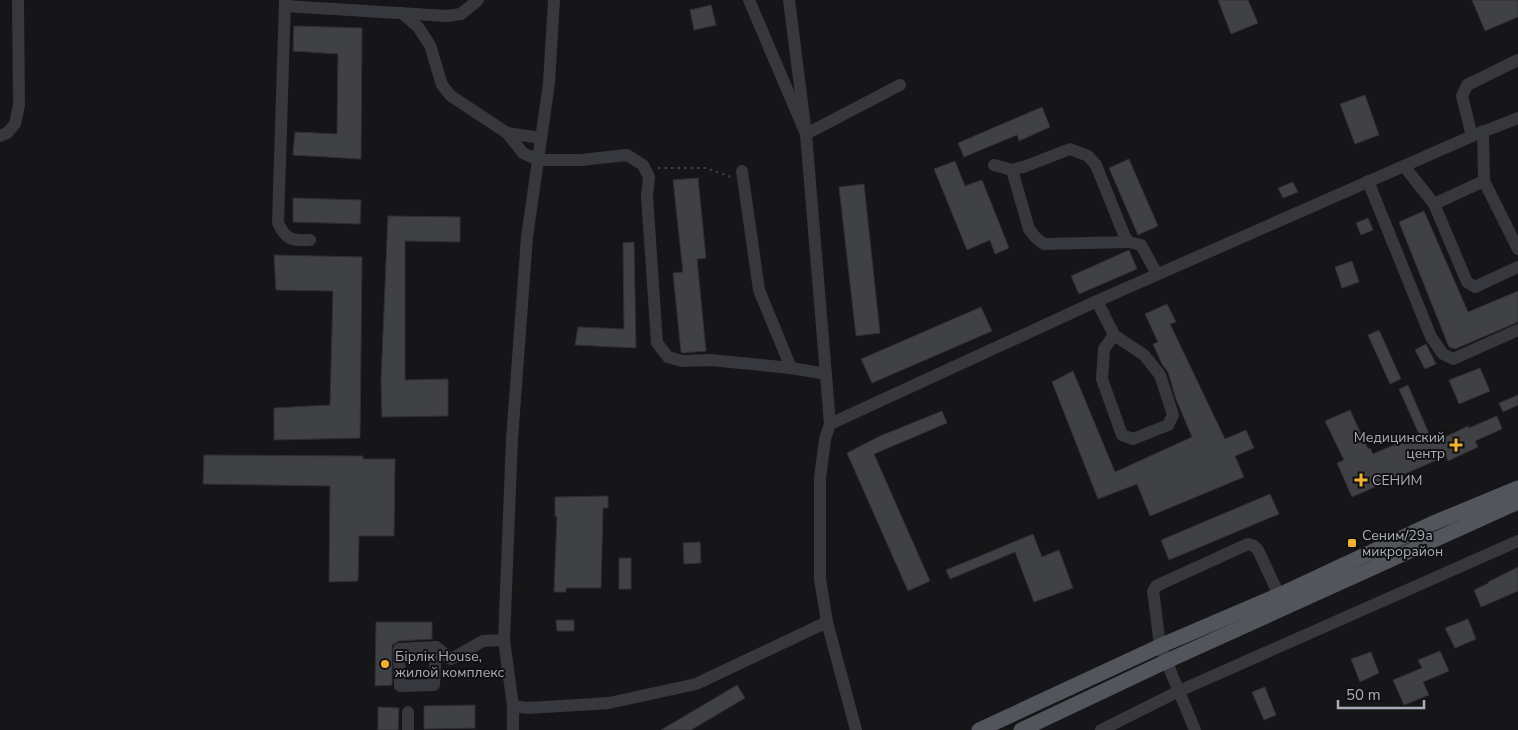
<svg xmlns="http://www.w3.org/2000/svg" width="1518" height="730" font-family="'Nunito Sans',sans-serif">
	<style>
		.building { fill: #404145; stroke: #303034 }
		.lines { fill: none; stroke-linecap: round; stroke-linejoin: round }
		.path { stroke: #3d3f44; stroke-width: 2; stroke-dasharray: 2.5 4; stroke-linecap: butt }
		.minor { stroke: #37383d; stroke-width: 12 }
		.major { stroke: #53555c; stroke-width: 15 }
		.poi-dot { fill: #f2b134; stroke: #111113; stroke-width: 2 }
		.labels { text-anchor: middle; stroke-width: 4; stroke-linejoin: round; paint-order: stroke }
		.poi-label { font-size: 14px; fill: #a8adb8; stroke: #111113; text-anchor: start }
	</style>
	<rect width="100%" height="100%" fill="#161618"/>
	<g class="building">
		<path d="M1218,0H1248L1258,23L1231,34Z"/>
		<path d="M1472,0H1518V17L1485,31Z"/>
		<path d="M711,5L716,25L694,30L690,10Z"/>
		<path d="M294,26L362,28L361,159L293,155L295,132L337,134L338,54L293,51Z"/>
		<path d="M1365,95L1379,135L1355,144L1340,104Z"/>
		<path d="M1042,107L1050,127L1019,141L1017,135L964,157L958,143Z"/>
		<path d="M1129,159L1158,226L1138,235L1109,168Z"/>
		<path d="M955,161L965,186L982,180L1009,248L995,254L990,240L967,250L934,169Z"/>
		<path d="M698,178L706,258L697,259L706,351L683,353L681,352L673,273L683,272L673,180Z"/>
		<path d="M1293,182L1298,192L1283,198L1278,188Z"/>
		<path d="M864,184L880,333L856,336L839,187Z"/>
		<path d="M293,198L361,200L360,224L293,222Z"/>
		<path d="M1424,211L1468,312L1518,291V322L1455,349L1449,347L1399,222Z"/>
		<path d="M388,216L460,217V242L405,241V380L448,379V416L382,417L381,380Z"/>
		<path d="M1368,218L1373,230L1361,235L1356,223Z"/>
		<path d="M634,242L636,348L575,345L578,327L624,329L623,243Z"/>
		<path d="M1129,250L1137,269L1079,294L1071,276Z"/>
		<path d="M274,255L362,257L360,438L274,440V408L330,405L333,291L276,290Z"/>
		<path d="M1352,261L1359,282L1342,288L1335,267Z"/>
		<path d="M1167,304L1176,322L1170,324L1225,439L1246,430L1254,448L1235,456L1244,477L1150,516L1137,484L1098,499L1052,382L1073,371L1115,472L1192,437L1176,399L1168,372L1162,364L1153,344L1158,342L1145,314Z"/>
		<path d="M981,307L992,331L872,383L861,359Z"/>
		<path d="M1379,330L1401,379L1390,384L1368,335Z"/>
		<path d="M1426,344L1436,364L1425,369L1415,350Z"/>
		<path d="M1480,368L1490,391L1459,404L1449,380Z"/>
		<path d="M1408,385L1433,443L1468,426L1469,428L1497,416L1502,429L1475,441L1478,447L1448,461L1446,456L1352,497L1337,463L1344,460L1325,421L1350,410L1368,449L1370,448L1373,454L1419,434L1399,389Z"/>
		<path d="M1518,395V405L1503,412L1499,403Z"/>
		<path d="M942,411L947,423L874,454L930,581L908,591L847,453L880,436Z"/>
		<path d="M204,455L363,456V459H395L394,536H359L358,581L329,582L330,486L203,484Z"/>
		<path d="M1270,494L1279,514L1169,560L1161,540Z"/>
		<path d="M608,496V508H603L601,588H566V592H554L557,516L555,517V497Z"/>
		<path d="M1033,534L1042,557L1059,550L1073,588L1034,602L1015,552L950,579L946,570Z"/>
		<path d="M700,542L701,563L684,564L683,543Z"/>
		<rect x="619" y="558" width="12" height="31"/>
		<path d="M1518,567V591L1481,607L1474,590L1489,583L1488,582Z"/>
		<path d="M1468,619L1476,639L1455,648L1445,628Z"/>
		<path d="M556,620H574V631H557Z"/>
		<path d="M376,622H432V639L399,641L392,645V685L375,686Z"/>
		<path d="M1440,651L1449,671L1423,682L1429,695L1404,705L1393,680L1422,668L1418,660Z"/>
		<path d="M1371,652L1379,673L1360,682L1351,659Z"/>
		<path d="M737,685L745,698L691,730H661Z"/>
		<path d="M1265,687L1276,715L1264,720L1252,692Z"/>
		<path d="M475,705V728L424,729V706Z"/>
		<path d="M378,707L399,708L398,730H378Z"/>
	</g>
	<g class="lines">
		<path class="path" d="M658,168H706L731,177"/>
		<g class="minor">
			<path d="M285,0L278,223C286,240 292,241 310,240"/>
			<path d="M554,0L549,83L527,237L512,439L504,640L513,706L528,708L609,703L696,684L827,622"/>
			<path d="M749,0L806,134L900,85"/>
			<path d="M789,0L806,134L830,424"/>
			<path d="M285,6L447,16L461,14L478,0"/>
			<path d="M402,13L418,27L430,45L442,85L451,96L507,133L523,153L538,160H581L627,155L643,165L649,177L647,196L657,343L668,357L682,361L710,360L791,368"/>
			<path d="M1483,131L1484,181L1518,249"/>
			<path d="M507,133L541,138"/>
			<path d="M0,136L7,133L15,124L19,105L18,0"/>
			<path d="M1472,136L1462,96L1467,85L1518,60"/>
			<path d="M994,165L1012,170L1026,166L1070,149L1088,156L1096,165L1125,237L1129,242L1141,245L1157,274"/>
			<path d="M1404,166L1434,204"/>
			<path d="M1012,170L1029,229L1036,238L1044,244L1129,242"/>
			<path d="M742,171L759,290L791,368L826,374"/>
			<path d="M1368,181L1431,337L1443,354L1453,359L1518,330"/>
			<path d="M1484,181L1434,204L1467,282L1475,287L1518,267"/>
			<path d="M1097,301L1114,335L1144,355L1160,375L1173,415L1168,425L1133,439L1122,435L1102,379L1104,349L1114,335"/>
			<path d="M436,647L434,685L400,686L399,649Z"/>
			<path d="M436,647L451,659L483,641L504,640"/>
			<path d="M408,730V712"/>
			<path d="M513,730V706"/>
			<path d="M856,730L827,622L820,579V478L825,439L830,424L1097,301L1472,136L1518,118"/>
			<path d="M1101,730L1179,691L1518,541"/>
			<path d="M1195,730L1160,646L1154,598L1153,592L1156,586L1248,544L1254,546L1258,550L1279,595"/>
		</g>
		<g class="major">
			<path d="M979,730L1160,646L1279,595L1431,524L1518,488"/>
			<path d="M1021,730L1167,661L1518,502"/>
		</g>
	</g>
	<g class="poi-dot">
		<path d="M1453.5 437.5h5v5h5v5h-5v5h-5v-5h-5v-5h5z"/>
		<path d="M1358.5 472.5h5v5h5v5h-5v5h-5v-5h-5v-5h5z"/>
		<rect x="1347" y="538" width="10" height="10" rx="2.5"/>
		<circle cx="385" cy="664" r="5"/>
	</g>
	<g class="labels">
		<g class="poi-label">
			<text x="1445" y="442" text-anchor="end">Медицинский<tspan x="1445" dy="16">центр</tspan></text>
			<text x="1372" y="485">СЕНИМ</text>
			<text x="1362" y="540">Сеним/29а<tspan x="1362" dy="16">микрорайон</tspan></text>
			<text x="395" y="661">Бірлік House,<tspan x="395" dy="16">жилой комплекс</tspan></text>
		</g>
	</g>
	<path d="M1338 700v8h86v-8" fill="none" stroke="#a8adb8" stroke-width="2.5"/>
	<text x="1346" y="700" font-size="15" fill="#a8adb8" stroke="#111113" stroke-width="4" paint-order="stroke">50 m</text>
</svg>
